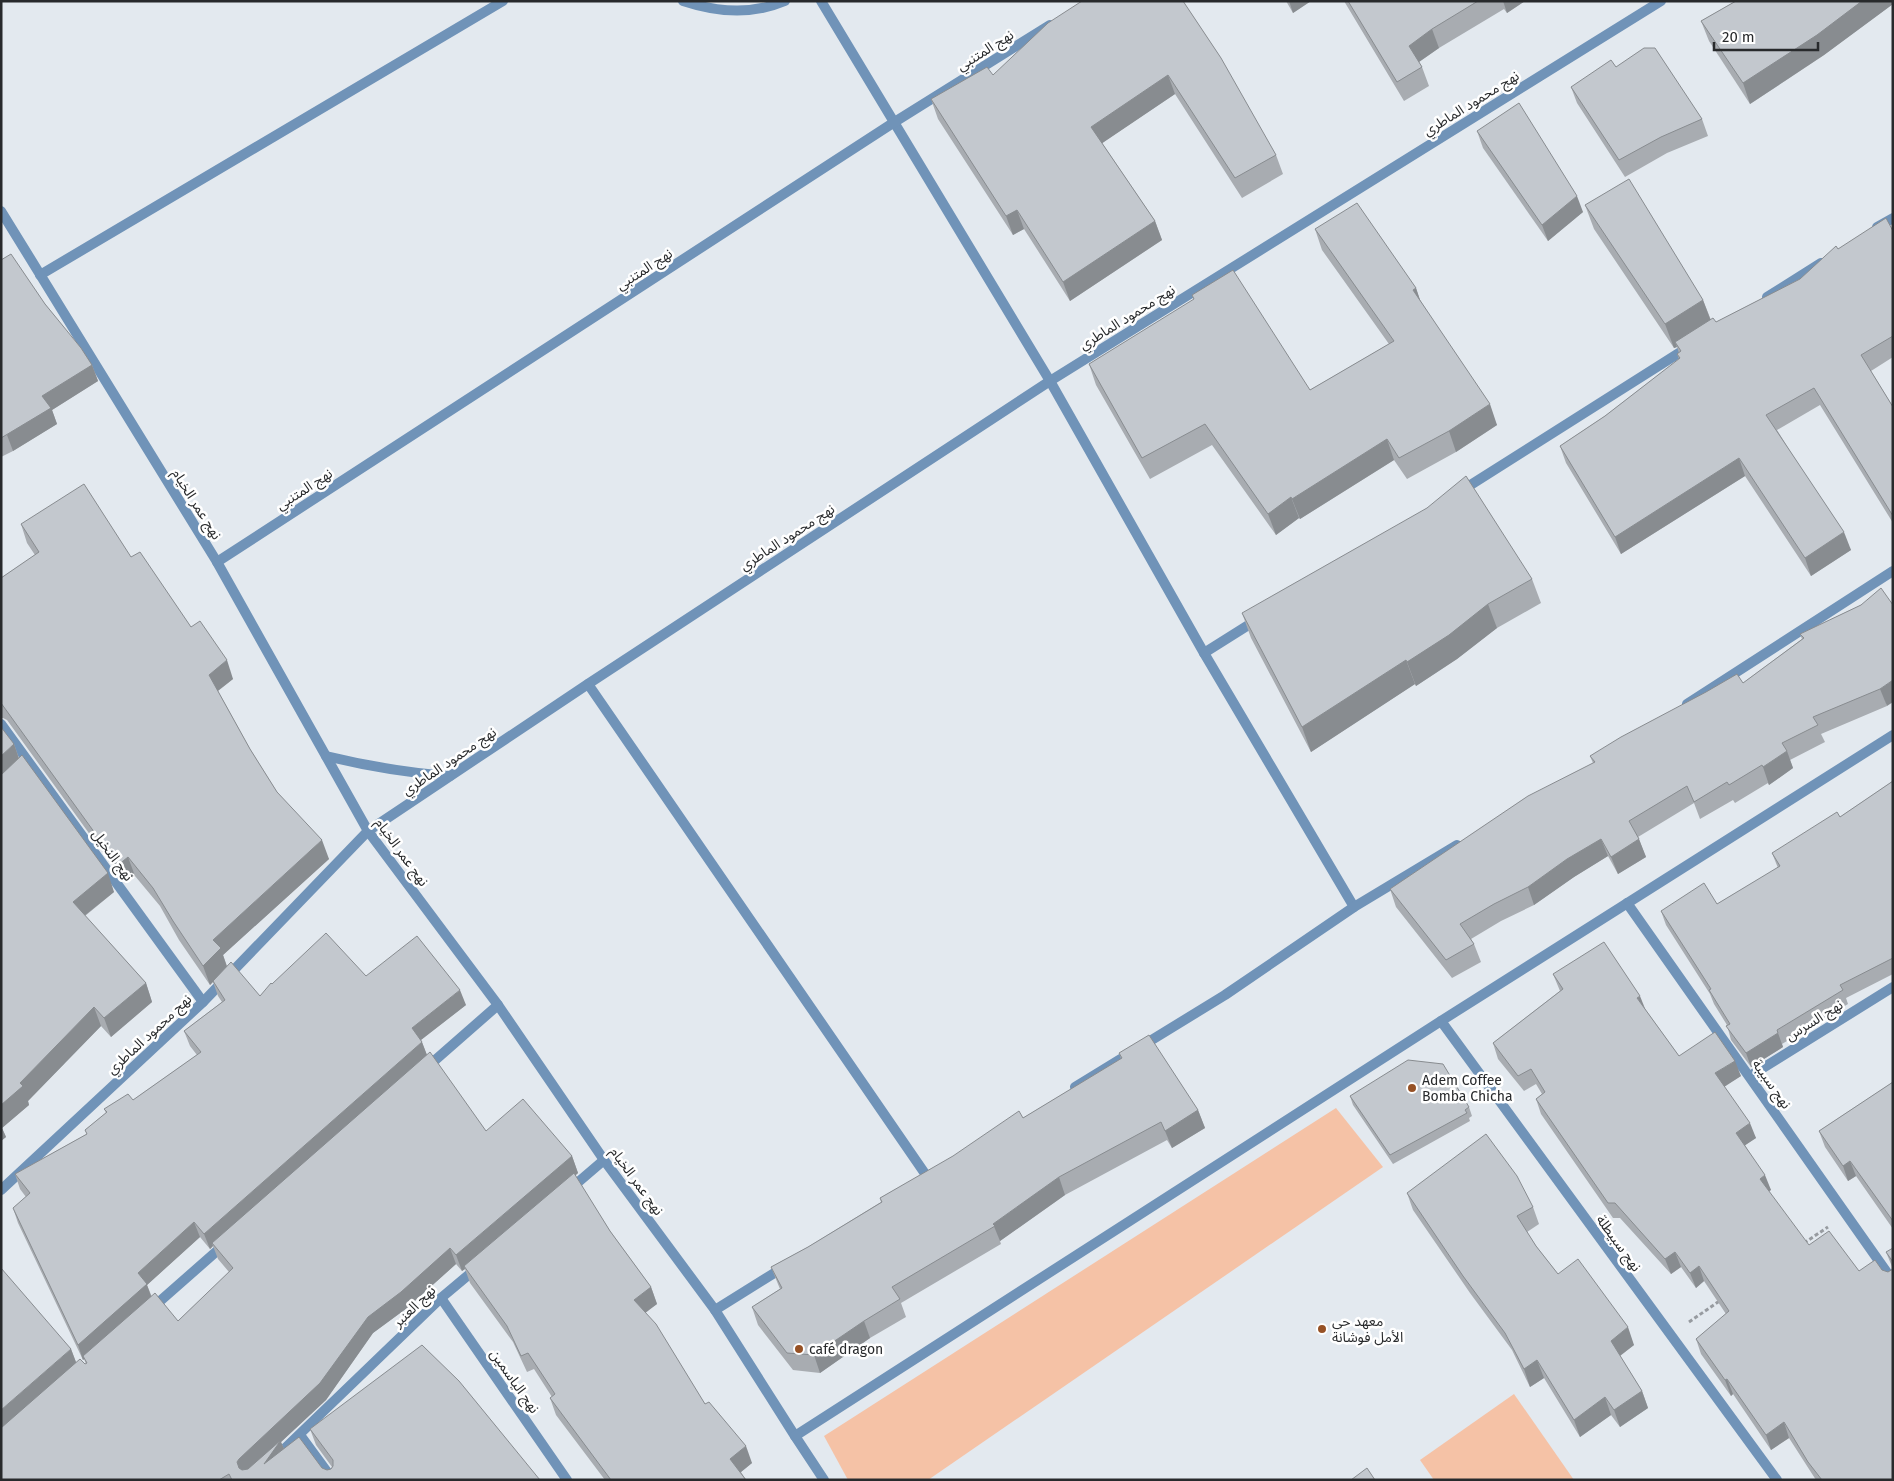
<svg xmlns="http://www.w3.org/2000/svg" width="1894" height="1481" font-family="'Fira Sans','Noto Sans Arabic',sans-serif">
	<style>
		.green { fill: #f5c2a6 }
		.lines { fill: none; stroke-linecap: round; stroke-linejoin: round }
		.path { stroke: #979ba0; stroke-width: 3; stroke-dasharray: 4 2.5; stroke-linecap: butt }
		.street { stroke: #7093b8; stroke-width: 10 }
		.wall { fill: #a8acb1; fill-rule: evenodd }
		.shaded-wall { fill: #888c90 }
		.building { fill: #c3c8ce; stroke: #888c90 }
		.poi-dot { fill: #965125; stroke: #fff; stroke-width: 2 }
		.labels { text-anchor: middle; stroke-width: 5; stroke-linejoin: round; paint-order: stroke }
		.street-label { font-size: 14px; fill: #282a2c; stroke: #fff }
		.poi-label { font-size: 14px; fill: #282a2c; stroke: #fff; text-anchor: start }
	</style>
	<rect width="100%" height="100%" fill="#e3e9ef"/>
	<g class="green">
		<path d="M1336,1108L1383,1167L928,1480H848L824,1436Z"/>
		<path d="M1514,1394L1574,1480H1434L1420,1460Z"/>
	</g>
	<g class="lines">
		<g class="path">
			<path d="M1804,1243L1828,1227"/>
			<path d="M1689,1322L1721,1300"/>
		</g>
		<g class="street">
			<path d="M683,1C716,12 752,15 785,1"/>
			<path d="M821,1L1050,381L1204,653L1354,907"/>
			<path d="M1,211L217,562L368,831L498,1005L604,1160L715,1310L795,1436L824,1480"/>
			<path d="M1877,227L1893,218"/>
			<path d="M40,275L503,1"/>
			<path d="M1767,297L1821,263"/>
			<path d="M1461,491L1690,346"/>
			<path d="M217,562L893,123L1050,25"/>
			<path d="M1204,653L1258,619"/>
			<path d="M588,684L928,1178"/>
			<path d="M1687,704L1893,571"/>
			<path d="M1,724L203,1002"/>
			<path d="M326,756C367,766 408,773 450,776"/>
			<path d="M1627,903L1893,1281"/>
			<path d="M1441,1021L1777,1480"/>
			<path d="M425,1069L498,1005"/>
			<path d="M1750,1076L1893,987"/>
			<path d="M1075,1087L1225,995L1354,907L1457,845"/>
			<path d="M1,1190L203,1002L368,831L588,684L1050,381L1661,1"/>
			<path d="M569,1190L604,1160"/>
			<path d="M441,1298L567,1480"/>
			<path d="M151,1309L226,1243"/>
			<path d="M715,1310L784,1267"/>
			<path d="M300,1435L333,1480"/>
			<path d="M795,1436L1441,1021L1893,735"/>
			<path d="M280,1453L441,1298L478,1267"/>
		</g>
	</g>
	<g class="wall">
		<path d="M1082,1L1276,155L1283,174L1242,198L1175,94L1102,143L1155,221L1162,240L1070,301L1024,229L1013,235L938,119L931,99L993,75Z"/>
		<path d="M1286,1H1311L1293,13Z"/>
		<path d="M1344,1H1525L1507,13L1504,9L1439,48L1419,62L1422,67L1429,86L1404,101Z"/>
		<path d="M1736,1H1892L1893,4L1824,55L1750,104L1709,41L1701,21Z"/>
		<path d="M1616,67L1702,119L1708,136L1667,153L1625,177L1577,103L1571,87Z"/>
		<path d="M1477,131L1583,212L1548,241L1483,148Z"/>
		<path d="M1585,205L1703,300L1711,320L1716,322L1800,279L1838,249L1893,231V357L1871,371L1893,407V523L1820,405L1777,430L1851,550L1811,576L1745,476L1621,554L1566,463L1560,446L1605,416L1679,359L1677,354L1679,353L1677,347L1674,348L1594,229Z"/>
		<path d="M1315,229L1416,288L1420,300L1497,425L1456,452L1407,479L1394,460L1300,519L1299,518L1276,535L1212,445L1150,479L1096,385L1089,364L1194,300L1192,295L1310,390L1389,344L1322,250Z"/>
		<path d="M1,260L45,304L92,365L98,381L52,410L57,424L13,451L1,457Z"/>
		<path d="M21,524L131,557L191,627L233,679L218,691L250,749L277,792L329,859L223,955L227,966L260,996L272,984L366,976L466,1005L421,1040L427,1055L486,1131L572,1156L578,1173L575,1176L610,1231L651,1287L657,1304L645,1312L705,1404L752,1463L741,1472L746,1480H605L556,1415L550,1398L552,1397L534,1369L527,1372L513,1342L470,1283L465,1269L462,1271L456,1264L407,1308L373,1333L326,1400L281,1442L284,1449L322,1468L327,1470L331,1469L332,1467L316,1445L310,1429L540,1480H1L71,1349L76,1362L85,1364H86L84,1359L83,1360L18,1223L13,1208L26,1197L20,1189L15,1174L87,1134L85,1130L106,1113L104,1109L133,1100L197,1055L190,1046L184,1031L222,1002L218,996L213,982L210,985L179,940L160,906L135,876L125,883L7,720L3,718H1V578L35,555L27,543ZM200,1237L210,1249L213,1246L218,1259L229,1272L178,1321L152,1297L147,1285Z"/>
		<path d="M1532,579L1541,603L1497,628L1457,659L1416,686L1415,684L1311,752L1251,638L1242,613Z"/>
		<path d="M1861,605L1887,706L1821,734L1825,742L1790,760L1793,768L1769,785L1768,783L1735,803L1733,800L1700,819L1694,803L1638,837L1646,857L1618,874L1608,856L1574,877L1534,905L1501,921L1471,939L1474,944L1481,962L1452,978L1396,907L1390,889L1593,763L1590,756L1743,683L1802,639L1800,634Z"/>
		<path d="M14,744L19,758L114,892L85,916L146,983L152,1002L111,1037L101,1026L28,1101L29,1105L2,1128L6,1137L1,1141Z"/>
		<path d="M1893,781V974L1846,998L1848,1004L1782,1044L1783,1047L1751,1067L1731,1040L1727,1025L1714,1004L1710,994L1666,925L1661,911L1717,904L1778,868L1772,853L1840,817Z"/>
		<path d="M1553,974L1645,1009L1679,1056L1741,1076L1724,1086L1756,1138L1745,1145L1771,1190L1769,1191L1893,1480H1816L1789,1438L1771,1450L1733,1394L1731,1396L1701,1354L1696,1339L1726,1314L1704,1281L1696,1288L1681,1267L1671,1274L1620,1218H1613L1541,1114L1536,1099L1542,1094L1536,1084L1524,1091L1498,1059L1493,1043L1560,991Z"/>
		<path d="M1119,1053L1198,1110L1205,1128L1172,1148L1167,1140L1065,1195L1000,1241L1001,1244L901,1303L906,1317L870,1338L820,1373L793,1370L758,1325L752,1307L780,1289L771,1267L808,1247L881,1202L880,1198L1023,1118L1121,1059Z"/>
		<path d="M1893,1082V1229L1856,1176L1848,1181L1825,1147L1819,1131Z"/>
		<path d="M1350,1096L1469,1107L1472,1116L1469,1118L1470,1121L1393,1164L1353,1105Z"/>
		<path d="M1407,1193L1533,1207L1539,1224L1527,1232L1536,1246L1558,1274L1634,1345L1620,1356L1642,1391L1648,1408L1620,1427L1611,1415L1580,1437L1544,1378L1530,1387L1512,1350L1470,1293L1413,1210Z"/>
		<path d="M1893,1248V1269L1886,1252Z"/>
	</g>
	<g class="shaded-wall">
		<path d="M1289,1H1311L1293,13Z"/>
		<path d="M1503,1H1525L1507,13Z"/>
		<path d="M1862,1H1892L1893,4L1824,55L1750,104L1743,83Z"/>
		<path d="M1432,29L1439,48L1416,64L1409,46Z"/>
		<path d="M1168,75L1175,94L1098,146L1091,127Z"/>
		<path d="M1577,196L1583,212L1548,241L1542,225Z"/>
		<path d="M1017,210L1024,229L1013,235L1006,216Z"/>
		<path d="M1155,221L1162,240L1070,301L1063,282Z"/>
		<path d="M1416,288L1423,309L1413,290Z"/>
		<path d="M1703,300L1712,324L1675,342L1677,347L1674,348L1665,324Z"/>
		<path d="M92,365L98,381L52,410L57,424L13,451L7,435L42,396Z"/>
		<path d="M1490,404L1497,425L1456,452L1449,431Z"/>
		<path d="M1387,439L1394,460L1300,519L1292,499Z"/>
		<path d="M1739,458L1745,476L1621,554L1615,537Z"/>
		<path d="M1291,497L1299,518L1276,535L1268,514Z"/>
		<path d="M1844,532L1851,550L1811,576L1805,558Z"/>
		<path d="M1488,604L1497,628L1457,659L1416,686L1407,662Z"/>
		<path d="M227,660L233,679L215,693L209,675Z"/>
		<path d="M1406,660L1415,684L1311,752L1302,727Z"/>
		<path d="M1893,680V702L1887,706L1880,689Z"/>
		<path d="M14,744L20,762L1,781V756Z"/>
		<path d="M1787,751L1793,768L1769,785L1763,767Z"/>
		<path d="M1601,839L1608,856L1574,877L1534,905L1528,887L1567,859Z"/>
		<path d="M1639,839L1646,857L1618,874L1611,857Z"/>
		<path d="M322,840L329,859L223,955L227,967L210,985L203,966L213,940Z"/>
		<path d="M128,857L135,876L125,883L118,865Z"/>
		<path d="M108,873L114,892L79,920L73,902Z"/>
		<path d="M146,983L152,1002L111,1037L104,1018Z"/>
		<path d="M460,990L466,1005L417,1043L412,1028Z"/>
		<path d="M1640,996L1646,1011L1637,998Z"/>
		<path d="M94,1007L101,1026L28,1101L29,1105L2,1128L6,1137L1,1141V1105L20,1083Z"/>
		<path d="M1778,1033L1783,1047L1751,1067L1746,1053Z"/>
		<path d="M422,1042L428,1058L212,1243L213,1246L210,1249L204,1234Z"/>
		<path d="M1735,1061L1741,1076L1721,1089L1715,1073Z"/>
		<path d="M1198,1110L1205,1128L1172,1148L1165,1131Z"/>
		<path d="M1750,1123L1756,1138L1741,1148L1736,1133Z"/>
		<path d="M572,1156L578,1173L465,1268L464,1266L465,1269L462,1271L456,1255Z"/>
		<path d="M1850,1161L1856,1176L1848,1181L1843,1166Z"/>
		<path d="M1765,1175L1771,1190L1765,1194L1760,1179Z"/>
		<path d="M1059,1177L1065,1195L1000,1241L993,1224Z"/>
		<path d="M194,1222L200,1237L147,1285L152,1299L83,1360L78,1345L138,1273Z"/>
		<path d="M450,1248L456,1264L407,1308L373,1333L326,1400L281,1442L287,1456L245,1475L239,1468L237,1462L239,1459L368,1317Z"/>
		<path d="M1675,1252L1681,1267L1671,1274L1665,1259Z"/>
		<path d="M1699,1266L1704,1281L1696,1288L1690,1273Z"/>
		<path d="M651,1287L657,1304L640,1317L634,1300Z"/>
		<path d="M864,1321L870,1338L820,1373L814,1355Z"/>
		<path d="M1628,1327L1634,1345L1617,1358L1611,1341Z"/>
		<path d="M71,1349L77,1365L1,1432V1410Z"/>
		<path d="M1537,1360L1544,1378L1530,1387L1524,1369Z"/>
		<path d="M1727,1379L1733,1394L1731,1396L1725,1380Z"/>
		<path d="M1642,1391L1648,1408L1620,1427L1614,1410Z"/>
		<path d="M1605,1397L1611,1415L1580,1437L1574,1420Z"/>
		<path d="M1784,1422L1789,1438L1771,1450L1766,1435Z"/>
		<path d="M746,1446L752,1463L736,1476L730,1459Z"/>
	</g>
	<g class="building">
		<path d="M1082,1H1183L1221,58L1276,155L1235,178L1168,75L1091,127L1155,221L1063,282L1017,210L1006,216L931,99L987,67L993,75L1048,23Z"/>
		<path d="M1348,1H1478L1432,29L1409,46L1422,67L1397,82Z"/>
		<path d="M1736,1H1862L1817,35L1743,83L1701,21Z"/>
		<path d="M1644,48H1655L1702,119L1661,137L1619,160L1571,87L1611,60L1616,67Z"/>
		<path d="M1519,103L1577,196L1542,225L1477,131Z"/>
		<path d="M1629,179L1703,300L1665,324L1585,205Z"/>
		<path d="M1357,203L1416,288L1413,290L1490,404L1449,431L1399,458L1387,439L1292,499L1291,497L1268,514L1205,424L1142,458L1089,364L1194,299L1192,295L1233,270L1310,390L1394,341L1315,229Z"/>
		<path d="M1886,218L1893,231V336L1861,355L1893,407V516L1814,388L1766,415L1844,532L1805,558L1739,458L1615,537L1560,446L1605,416L1680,358L1677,354L1681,351L1675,342L1713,318L1716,322L1800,279L1836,246L1838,249Z"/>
		<path d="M11,254L45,304L81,348L92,365L42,396L51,408L1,438V260Z"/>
		<path d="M1466,476L1532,579L1488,604L1449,635L1407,662L1406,660L1302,727L1242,613L1427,508Z"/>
		<path d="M84,484L131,557L140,552L191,627L200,621L227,660L209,675L250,749L277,792L322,840L213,940L221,948L203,966L173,921L153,888L128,857L118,865L1,703V578L39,552L21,524Z"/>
		<path d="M1881,588L1893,605V680L1880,689L1813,717L1818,725L1782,743L1787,751L1763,767L1762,765L1729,785L1727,782L1694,802L1687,786L1629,821L1639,839L1611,857L1601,839L1567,859L1528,887L1494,904L1460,924L1474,944L1446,960L1390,889L1528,796L1595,762L1590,756L1621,737L1706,692L1737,674L1743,683L1804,638L1800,634L1861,605Z"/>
		<path d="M1,727L14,744L1,756Z"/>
		<path d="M22,755L108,873L73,902L146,983L104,1018L94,1007L20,1083L23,1086L1,1105V775Z"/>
		<path d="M1893,781V958L1840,985L1843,990L1777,1030L1778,1033L1746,1053L1726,1026L1730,1024L1709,990L1711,989L1661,911L1704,883L1717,904L1780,866L1772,853L1837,812L1840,817Z"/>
		<path d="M326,933L366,976L417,936L460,990L412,1028L422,1042L204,1234L194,1222L138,1273L147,1284L78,1345L13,1208L30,1193L15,1174L87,1134L85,1130L107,1112L104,1109L128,1094L133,1100L201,1052L184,1031L225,1000L213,981L231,962L260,996L271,983L272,984Z"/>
		<path d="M1604,942L1640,996L1637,998L1679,1056L1715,1032L1735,1061L1715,1073L1750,1123L1736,1133L1765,1175L1760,1179L1809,1245L1829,1231L1859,1271L1875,1260L1882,1270L1888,1272L1893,1269V1480H1822L1808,1462L1784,1422L1766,1435L1727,1379L1725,1380L1696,1339L1729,1311L1699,1266L1690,1273L1675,1252L1665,1259L1615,1203H1608L1536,1099L1545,1092L1531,1069L1518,1076L1493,1043L1563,989L1553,974Z"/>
		<path d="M1149,1035L1198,1110L1165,1131L1161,1122L1059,1177L993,1224L995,1226L892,1287L900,1299L864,1321L814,1355L787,1353L752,1307L782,1288L771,1267L808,1247L882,1202L880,1198L953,1156L1019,1111L1023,1118L1122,1058L1119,1053Z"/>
		<path d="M430,1052L486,1131L523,1099L572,1156L456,1255L450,1248L401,1292L368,1317L320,1383L239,1459L237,1462L239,1468L242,1470L248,1469L281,1440L264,1464L299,1437L322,1468L327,1470L331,1469L333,1466V1460L310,1429L422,1345L459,1381L540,1480H232L229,1474L219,1480H1V1428L80,1359L85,1364L87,1363L83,1356L155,1293L178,1321L233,1268L212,1243Z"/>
		<path d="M1408,1060L1443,1064L1469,1107L1465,1110L1467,1113L1390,1155L1350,1096Z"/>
		<path d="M1893,1082V1221L1850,1161L1843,1166L1819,1131Z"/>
		<path d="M1486,1134L1517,1176L1533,1207L1517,1216L1536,1246L1558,1274L1578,1259L1628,1327L1611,1341L1642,1391L1614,1410L1605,1397L1574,1420L1537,1360L1524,1369L1505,1333L1463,1276L1407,1193Z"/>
		<path d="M574,1173L610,1231L651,1287L634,1300L656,1324L705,1404L709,1402L746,1446L730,1459L746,1480H611L550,1398L555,1394L528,1353L521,1356L507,1326L464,1266Z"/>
		<path d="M1893,1248V1262L1886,1252Z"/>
		<path d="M1,1268L71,1349L1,1410Z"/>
		<path d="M1367,1468L1375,1480H1351Z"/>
	</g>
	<g class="poi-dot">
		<circle cx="1412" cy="1088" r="5"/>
		<circle cx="1322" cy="1329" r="5"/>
		<circle cx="799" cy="1349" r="5"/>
	</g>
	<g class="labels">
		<g class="street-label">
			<text transform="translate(985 50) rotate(-32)" y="5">نهج المتنبي</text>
			<text transform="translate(1471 103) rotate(-32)" y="5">نهج محمود الماطري</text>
			<text transform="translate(644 269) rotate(-33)" y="5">نهج المتنبي</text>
			<text transform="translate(1127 317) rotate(-32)" y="5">نهج محمود الماطري</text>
			<text transform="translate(304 489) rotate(-33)" y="5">نهج المتنبي</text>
			<text transform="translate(197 504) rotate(58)" y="5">نهج عمر الخيام</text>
			<text transform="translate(787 537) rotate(-33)" y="5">نهج محمود الماطري</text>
			<text transform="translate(449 761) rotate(-34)" y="5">نهج محمود الماطري</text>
			<text transform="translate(402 852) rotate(54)" y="5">نهج عمر الخيام</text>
			<text transform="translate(113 855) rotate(54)" y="5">نهج النخيل</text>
			<text transform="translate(1814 1020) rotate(-32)" y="5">نهج السرس</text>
			<text transform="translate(149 1034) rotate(-43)" y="5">نهج محمود الماطري</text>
			<text transform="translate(1772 1084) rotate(55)" y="5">نهج سبيبة</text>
			<text transform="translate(637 1181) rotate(54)" y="5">نهج عمر الخيام</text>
			<text transform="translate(1619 1243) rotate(54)" y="5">نهج سبيطلة</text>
			<text transform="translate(414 1306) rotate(-44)" y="5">نهج العنبر</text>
			<text transform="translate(515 1381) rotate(55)" y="5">نهج الياسمين</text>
		</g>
		<g class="poi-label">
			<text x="1422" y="1085">Adem Coffee<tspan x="1422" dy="16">Bomba Chicha</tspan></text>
			<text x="1332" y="1326">معهد حي<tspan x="1332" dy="16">الأمل فوشانة</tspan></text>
			<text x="809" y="1354">café dragon</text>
		</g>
	</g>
	<rect width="1894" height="1481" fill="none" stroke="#282a2c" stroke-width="5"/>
	<path d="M1714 42v8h104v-8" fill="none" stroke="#282a2c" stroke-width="2.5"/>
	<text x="1722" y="42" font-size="15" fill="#282a2c" stroke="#ffffff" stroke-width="4" paint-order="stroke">20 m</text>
</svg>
